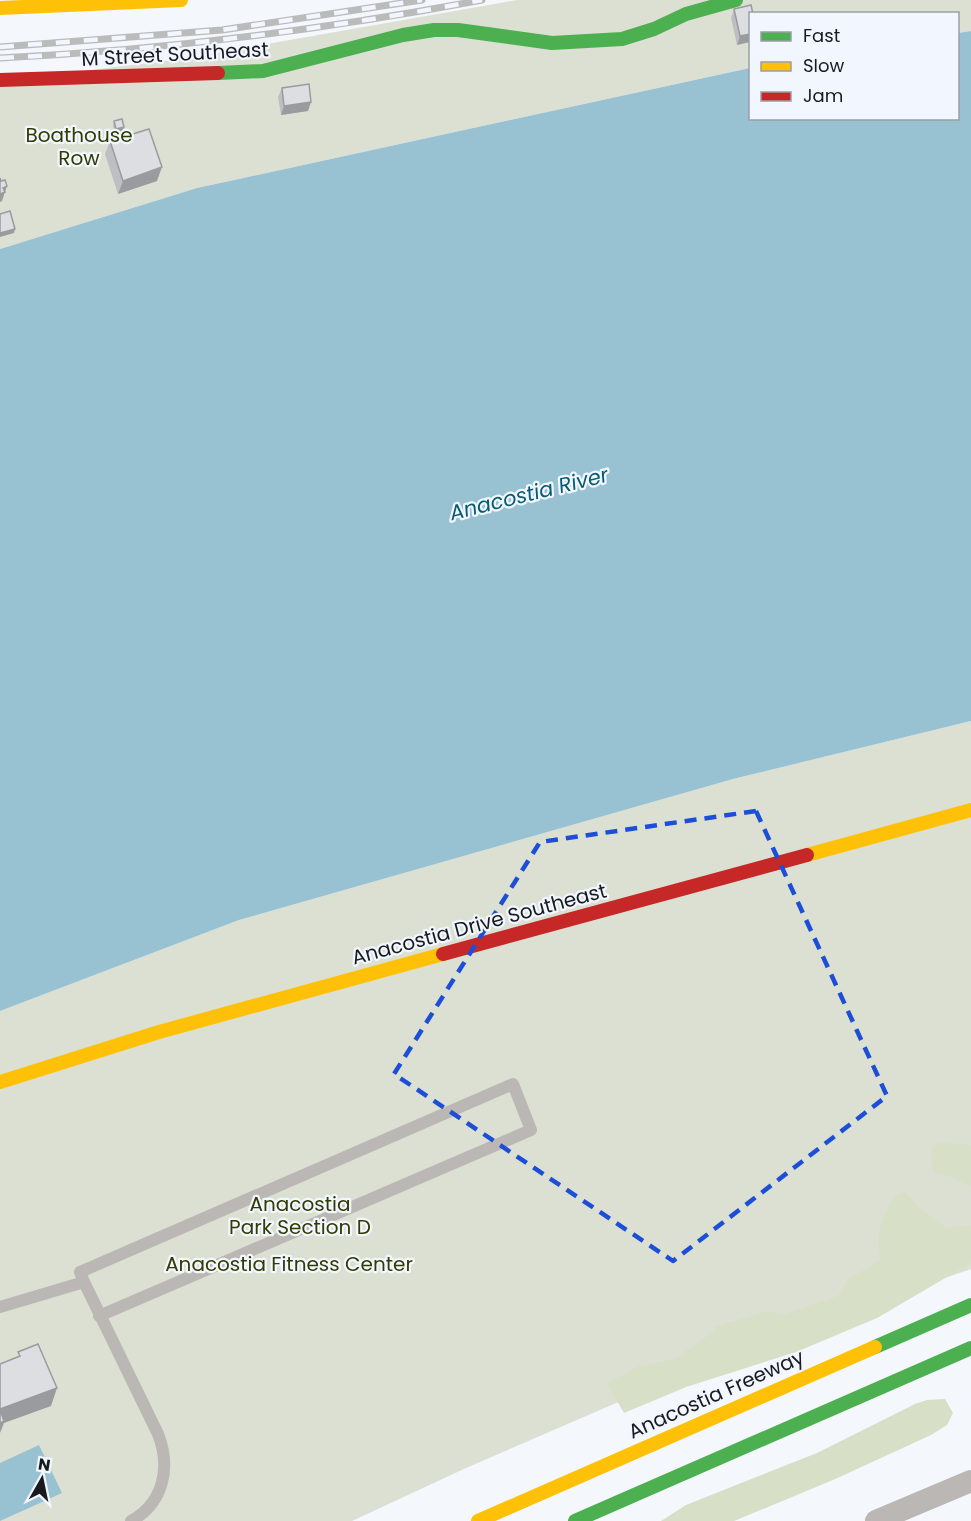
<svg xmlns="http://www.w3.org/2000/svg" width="971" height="1521" font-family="Poppins,sans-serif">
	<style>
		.green { fill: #dbe0d2 }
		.forest { fill: #d7dfc6 }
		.water { fill: #98c2d2 }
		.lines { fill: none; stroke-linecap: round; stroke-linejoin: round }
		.lane { stroke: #bbb7b5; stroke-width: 12 }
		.street { stroke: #bbb7b5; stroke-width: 22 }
		.fast { stroke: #4caf50; stroke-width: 14 }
		.slow { stroke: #ffc107; stroke-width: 14 }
		.jam { stroke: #c62828; stroke-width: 14 }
		.rail-casing { stroke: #babbbb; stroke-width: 7 }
		.rail { stroke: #f1f6ff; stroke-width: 4.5; stroke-dasharray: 14; stroke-linecap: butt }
		.wall { fill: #bdbfc2 }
		.shaded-wall { fill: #9a9b9e }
		.building { fill: #dcdee2; stroke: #9a9b9e; stroke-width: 1.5 }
		.marked { fill: none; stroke: #1d4ed8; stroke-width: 4.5; stroke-dasharray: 12 8; stroke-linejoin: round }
		.labels { text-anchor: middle; stroke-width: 4.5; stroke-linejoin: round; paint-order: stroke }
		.street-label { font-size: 20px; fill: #181a1d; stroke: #f1f6ff }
		.park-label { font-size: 20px; fill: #323b00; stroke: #f1f6ff }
		.water-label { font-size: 21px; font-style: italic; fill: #085c72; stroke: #f1f6ff }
	</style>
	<rect width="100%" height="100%" fill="#f4f7fc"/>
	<g class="green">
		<path d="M517,0H971V31L958,33V14H750V68L197,188L0,249V81L182,59Z"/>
		<path d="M971,721V1269L748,1346L466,1468L352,1521H0V1011L239,920L733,779Z"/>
	</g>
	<g class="forest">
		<path d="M941,1143L971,1145V1187L950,1176L935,1173C930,1163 930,1157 933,1146Z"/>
		<path d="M905,1192L920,1208L947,1228L971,1225V1263L877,1318L796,1352L686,1387L624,1413L607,1384L639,1366L675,1359L713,1332L717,1326L768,1311L776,1313L778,1316L838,1296L848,1279L881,1260C875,1233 882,1215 897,1194Z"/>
		<path d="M945,1399L953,1413L947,1425L931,1435L833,1480L734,1521H661L686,1505L817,1453L915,1404L927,1400Z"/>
	</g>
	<g class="water">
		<path d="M971,31V721L733,779L239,920L0,1011V249L197,188L750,68V118H958V33Z"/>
		<path d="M39,1445L62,1493L0,1521V1463Z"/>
	</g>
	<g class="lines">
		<g class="lane">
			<path d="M84,1282L80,1272L513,1084L531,1130L99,1316"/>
			<path d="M0,1307L84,1282L158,1434C171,1467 164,1503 131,1521"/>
		</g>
		<path class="street" d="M876,1521L971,1481"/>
		<g class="fast">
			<path d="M218,73L263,71L403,35L434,30H458L552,43L622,39L654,29L686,14L736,0"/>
			<path d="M875,1347L971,1305"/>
			<path d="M575,1521L971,1348"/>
		</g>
		<g class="slow">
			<path d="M0,8L181,0"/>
			<path d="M807,855L971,810"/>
			<path d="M0,1082L159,1032L443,954"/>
			<path d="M478,1521L875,1347"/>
		</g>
		<g class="jam">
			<path d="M0,80L218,73"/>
			<path d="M443,954L807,855"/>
		</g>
		<defs>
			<g id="rail">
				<path d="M0,47L222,30L422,0"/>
				<path d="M0,58C162,50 322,30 482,0"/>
			</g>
		</defs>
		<use href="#rail" class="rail-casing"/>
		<use href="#rail" class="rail"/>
	</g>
	<g class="wall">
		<path d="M734,9L753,14L737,45L731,18Z"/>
		<path d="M282,88L308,111L281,115L278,97Z"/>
		<path d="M114,121L124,127L122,132L115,134L113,126Z"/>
		<path d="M110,141L157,181L118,194L105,154Z"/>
	</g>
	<g class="shaded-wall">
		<path d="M750,34V42L737,45L740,36Z"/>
		<path d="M311,102L308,111L281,115L284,106Z"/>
		<path d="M124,127L122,132L115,134L116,129Z"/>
		<path d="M162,167L157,181L118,194L123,181Z"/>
		<path d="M7,186L2,201L0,202V194L3,188Z"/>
		<path d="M15,229L14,233L0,237V233Z"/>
		<path d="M57,1388L51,1406L4,1423L0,1433V1409Z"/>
	</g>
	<g class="building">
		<path d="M751,5L753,14H750V34L740,36L734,9Z"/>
		<path d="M309,84L311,102L284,106L282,88Z"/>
		<path d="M122,119L124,127L116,129L114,121Z"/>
		<path d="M149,129L162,167L123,181L110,141Z"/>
		<path d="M0,178L1,181L5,180L7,186L3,188L5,192L0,194Z"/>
		<path d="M10,211L15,229L0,233V214Z"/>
		<path d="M38,1344L57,1388L0,1409V1364L20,1356L18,1352Z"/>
		<path d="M0,1410L4,1421L0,1423Z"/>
	</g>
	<path class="marked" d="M756,811L887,1096L673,1261L394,1074L540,842Z"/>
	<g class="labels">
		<g class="street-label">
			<text transform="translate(175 54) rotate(-3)" y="7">M Street Southeast</text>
			<text transform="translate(479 924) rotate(-15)" y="7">Anacostia Drive Southeast</text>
			<text transform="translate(716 1394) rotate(-24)" y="7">Anacostia Freeway</text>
		</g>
		<g class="park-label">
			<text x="79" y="142">Boathouse<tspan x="79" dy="23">Row</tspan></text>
			<text x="300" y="1211">Anacostia<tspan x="300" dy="23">Park Section D</tspan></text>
			<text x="289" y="1271">Anacostia Fitness Center</text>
		</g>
		<g class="water-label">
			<text transform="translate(529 494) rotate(-14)" y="7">Anacostia River</text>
		</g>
	</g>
	<rect x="749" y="12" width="210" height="108" fill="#f1f6ff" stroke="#9a9ea5" stroke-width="1.5"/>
	<rect x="761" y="32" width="30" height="9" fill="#4caf50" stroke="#9a9ea5" stroke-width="1.5"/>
	<text x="803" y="42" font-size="18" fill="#181a1d">Fast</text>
	<rect x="761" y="62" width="30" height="9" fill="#ffc107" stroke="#9a9ea5" stroke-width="1.5"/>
	<text x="803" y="72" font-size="18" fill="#181a1d">Slow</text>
	<rect x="761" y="92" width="30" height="9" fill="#c62828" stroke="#9a9ea5" stroke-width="1.5"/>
	<text x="803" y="102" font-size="18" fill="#181a1d">Jam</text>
	<g transform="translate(42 1479) rotate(9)" stroke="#f1f6ff" stroke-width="4.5" paint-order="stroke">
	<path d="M0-4.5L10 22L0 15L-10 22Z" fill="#181a1d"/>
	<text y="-9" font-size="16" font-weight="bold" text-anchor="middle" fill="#181a1d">N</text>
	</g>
</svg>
